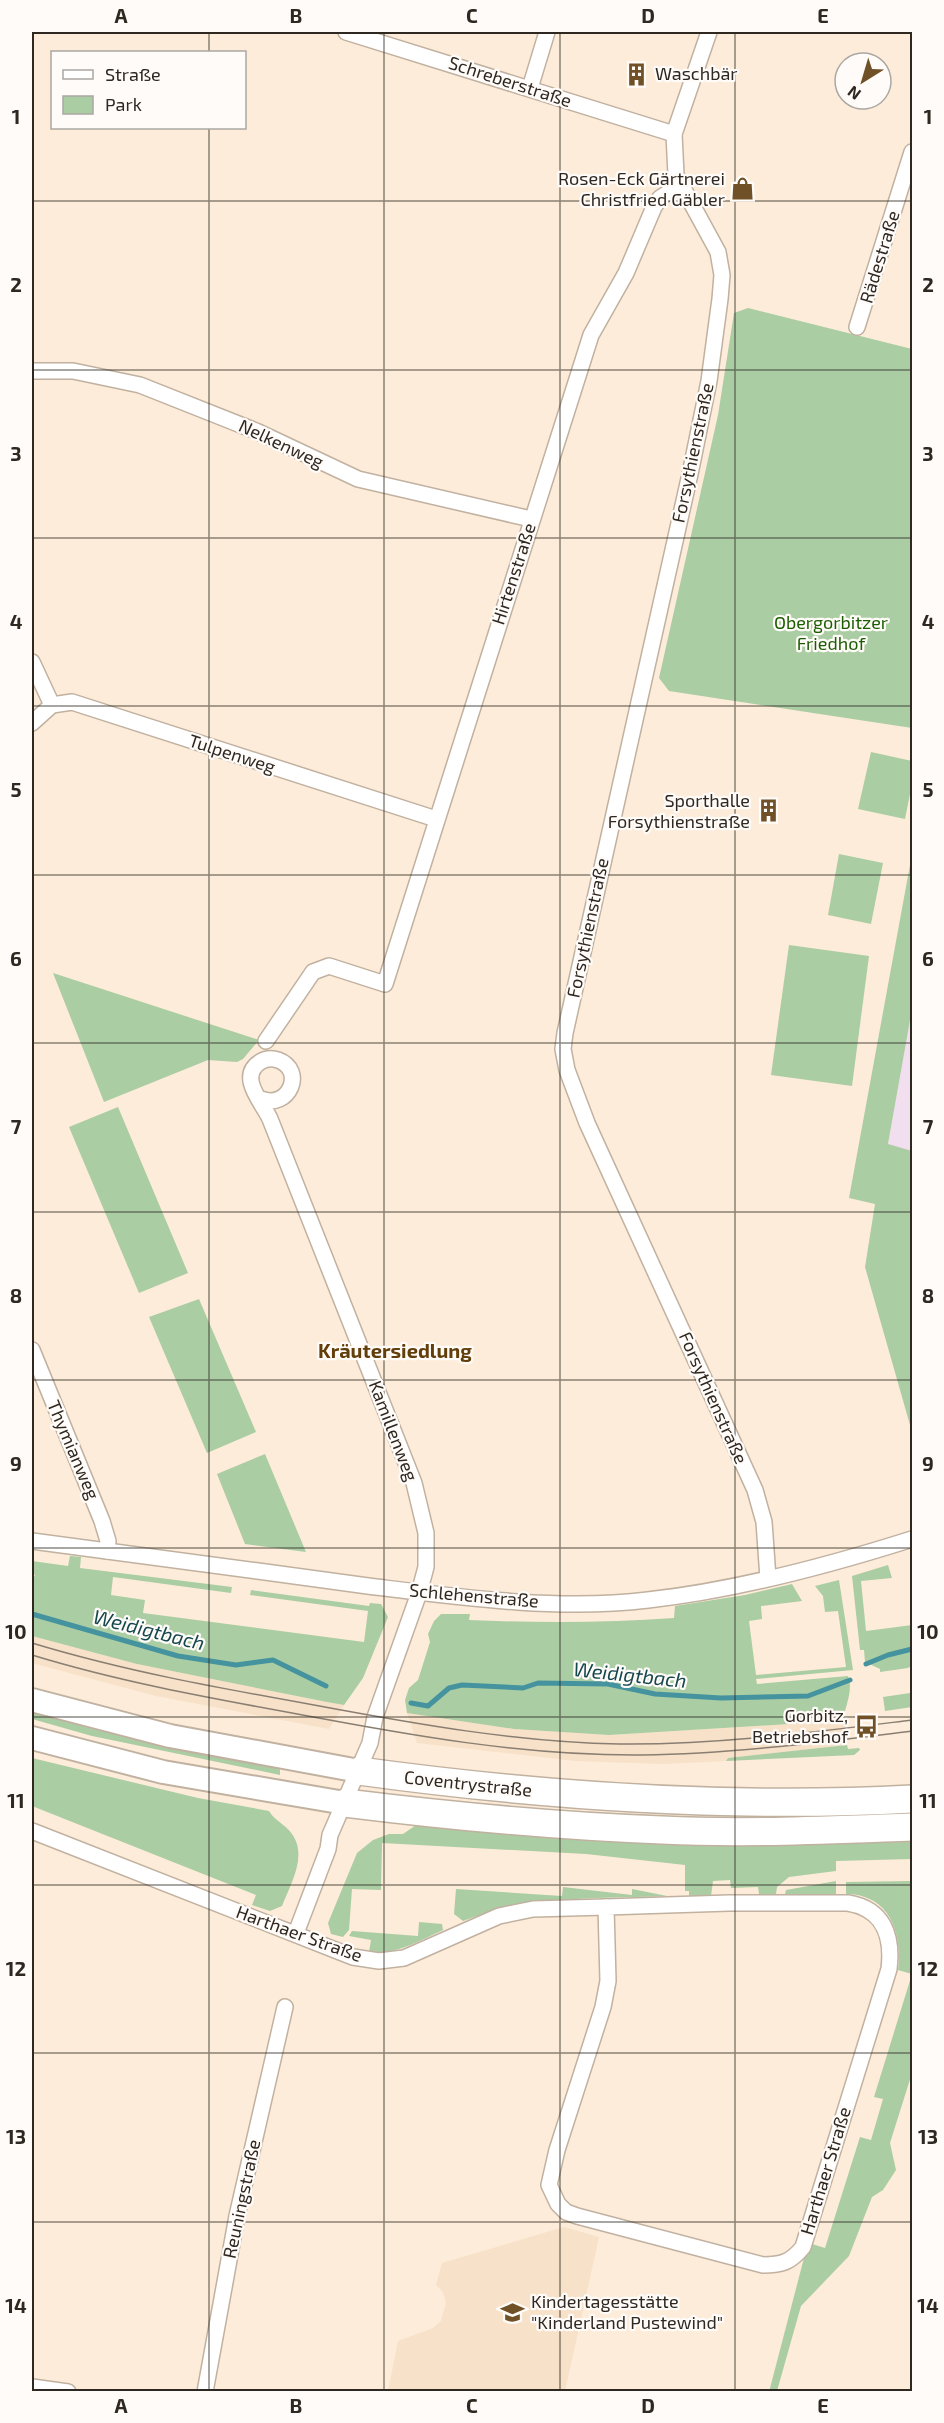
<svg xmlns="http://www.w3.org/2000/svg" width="944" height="2423" font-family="'Exo 2',sans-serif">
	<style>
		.built { fill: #f7e1c8 }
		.industrial { fill: #f1deef }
		.green { fill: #abcda3 }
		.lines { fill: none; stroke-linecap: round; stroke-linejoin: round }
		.stream { stroke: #45939e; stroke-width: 5 }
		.street-casing { stroke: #c1b1a0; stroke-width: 18 }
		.primary-casing { stroke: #c1b1a0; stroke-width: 26 }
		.highway-casing { stroke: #c1b1a0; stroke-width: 30 }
		.street { stroke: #fff; stroke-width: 15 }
		.primary { stroke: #fff; stroke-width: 22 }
		.highway { stroke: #fff; stroke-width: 27 }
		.tram { stroke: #897e72; stroke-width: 1.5 }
		.grid { fill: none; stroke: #2e2821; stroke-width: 1.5; stroke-opacity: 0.55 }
		.labels { text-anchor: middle; stroke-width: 4.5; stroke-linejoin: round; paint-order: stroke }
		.poi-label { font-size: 18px; fill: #2e2821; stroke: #fffbf8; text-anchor: end }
		.street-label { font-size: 18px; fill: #2e2821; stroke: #fffbf8 }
		.park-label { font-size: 18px; fill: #1b5d00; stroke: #fffbf8 }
		.neighbourhood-label { font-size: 20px; font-weight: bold; fill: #623e0a; stroke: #fffbf8 }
		.water-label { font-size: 20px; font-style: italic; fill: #15474f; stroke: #fffbf8 }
		.neatline { fill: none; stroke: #2e2821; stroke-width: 2 }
		.grid-label { font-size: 20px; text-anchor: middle; font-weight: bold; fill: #2e2821 }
	</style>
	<rect width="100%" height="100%" fill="#fdecd9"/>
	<g class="built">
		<path d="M32,1636L137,1664L344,1705L329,1729L156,1696L32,1663Z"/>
		<path d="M407,1713L514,1729L609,1735L805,1723V1717L844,1715L847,1745L728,1758L726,1761L664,1764L575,1761L417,1743Z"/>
		<path d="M564,2227L599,2237L565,2391H388L398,2341L433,2328L441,2321L446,2303L443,2292L436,2285L442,2263Z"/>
	</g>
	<path class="industrial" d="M912,1007V1151L888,1145Z"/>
	<g class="green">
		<path d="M748,308L912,349V728L669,691L659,678L718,415L734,313Z"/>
		<path d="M871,752L912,761V784L905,819L858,809Z"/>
		<path d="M839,854L883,863L871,924L828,915Z"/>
		<path d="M912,854V1009L888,1144L912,1151V1432L865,1267L875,1204L849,1198Z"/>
		<path d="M789,945L869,956L852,1086L771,1075Z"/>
		<path d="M53,973L259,1040L243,1059L237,1062L208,1060L104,1102Z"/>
		<path d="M118,1107L188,1273L139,1293L69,1127Z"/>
		<path d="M199,1299L256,1432L207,1453L149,1317Z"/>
		<path d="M265,1454L306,1552L245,1544L217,1474Z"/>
		<path d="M70,1556L81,1557L80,1568L232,1587L231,1593L113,1577L111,1595L145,1600L143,1613L364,1642L368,1611L250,1595L251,1590L369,1606L370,1603L381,1604L388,1617L363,1678L344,1705L327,1702L137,1664L32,1636V1581L35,1575L32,1573V1561L68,1566Z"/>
		<path d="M888,1565L892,1578L861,1581L866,1631L912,1625V1665L908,1668L880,1672V1669L865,1662L864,1650H860L852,1576Z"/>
		<path d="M839,1580L853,1670L756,1679L757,1684L848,1676C853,1688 847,1703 844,1715L806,1717L805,1723L609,1735L514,1729L407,1713L405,1700L409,1688L418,1680L430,1642L428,1634L434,1621L441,1614H470L469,1620C538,1623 606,1623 674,1618L675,1606L745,1595L792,1584L802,1601L761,1606L762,1619L749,1621L756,1675L846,1667L838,1611L825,1612L823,1596L815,1586Z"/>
		<path d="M910,1693L912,1696V1707L885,1711L883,1697Z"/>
		<path d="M32,1712L93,1729L280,1768V1775L92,1736L32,1719Z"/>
		<path d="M847,1745L848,1749L859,1748L860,1750L854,1755L726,1761L728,1758Z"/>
		<path d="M32,1758L198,1798L269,1811C275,1821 285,1824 292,1834C308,1856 290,1885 282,1906L270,1911L252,1905L256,1895L32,1806Z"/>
		<path d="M419,1823L725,1844L912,1842V1859L836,1861V1871L789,1877L777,1887L776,1894H759L758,1887L731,1888L730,1880L713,1881L711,1896H689V1891H685V1865L586,1854L382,1843L381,1890L352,1889L349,1930L343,1937L331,1934L328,1923L357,1853L373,1840L389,1834H403Z"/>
		<path d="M836,1881V1894H785L786,1890Z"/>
		<path d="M912,1881V2073L890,2143L896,2170L883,2190L872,2197L849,2256L801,2306L777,2391L769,2392L804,2258L812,2244L825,2248L860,2137L871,2140L883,2099L874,2097L912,1974L898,1970C903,1933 889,1894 846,1894V1882Z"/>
		<path d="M563,1887L632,1895V1889L667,1896C595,1899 531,1895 463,1921L454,1914L456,1889L562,1896Z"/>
		<path d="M419,1922L442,1924L443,1930C419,1941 396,1955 369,1952L371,1940L349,1936L352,1931L418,1936Z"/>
	</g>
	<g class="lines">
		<g class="stream">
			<path d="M32,1614L178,1656L236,1665L273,1660L326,1686"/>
			<path d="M866,1664L888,1655L912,1649"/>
			<path d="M411,1703L428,1706L449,1688L462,1685L523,1688L538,1683L608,1684L655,1694L721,1698L808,1696L850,1680"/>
		</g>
		<defs>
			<g id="street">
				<path d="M346,32L674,134"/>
				<path d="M709,32L674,134L676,175L718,252L722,275L720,299L709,381L690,474L565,1033L563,1049L567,1070L587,1123L755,1490L764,1522L768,1578"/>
				<path d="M530,88L547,32"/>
				<path d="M857,327L912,152"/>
				<path d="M32,371H73L140,385L256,431L358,479L531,519"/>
				<path d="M32,662L52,705"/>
				<path d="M32,723L52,705L72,702L436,819"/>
				<path d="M266,1041L313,972L329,966L385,984L591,335L626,273L654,207L660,198L680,185"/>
				<path d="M261,1099C289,1110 306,1070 278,1060C272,1058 265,1059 260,1062C237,1077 263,1103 270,1119L414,1483L426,1533V1567L419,1593L375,1717L370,1743L330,1835L328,1849L296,1933"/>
				<path d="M32,1350L102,1521L108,1541L107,1551"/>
				<path d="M32,1541C144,1555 256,1571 368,1586C458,1597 558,1611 648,1600C738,1590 827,1566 912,1539"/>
				<path d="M32,1831L353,1957L379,1961L404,1958L499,1916L533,1909L606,1907"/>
				<path d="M729,1903H848C884,1909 893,1936 889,1969L803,2247C791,2262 782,2265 763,2265L577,2216L566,2212L558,2204L549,2185L557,2150L603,2007L608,1981L606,1907Z"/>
				<path d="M32,2387L68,2392"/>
				<path d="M205,2392L237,2216L285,2007"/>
			</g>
			<g id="primary">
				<path d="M32,1700L170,1736L359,1771"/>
				<path d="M32,1738L163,1772L345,1803"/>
			</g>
			<g id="highway">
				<path d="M359,1771C542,1796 728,1809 912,1799"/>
				<path d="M345,1803C450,1816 556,1826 662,1830C746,1834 829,1830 912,1827"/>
			</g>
		</defs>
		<use href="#street" class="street-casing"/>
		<use href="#primary" class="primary-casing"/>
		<use href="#highway" class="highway-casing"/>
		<use href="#street" class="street"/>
		<use href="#primary" class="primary"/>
		<use href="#highway" class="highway"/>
		<g class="tram">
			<path d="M32,1643C124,1671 219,1688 314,1705C416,1724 516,1742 619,1744C718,1745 815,1732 912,1720"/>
			<path d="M32,1655C117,1681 204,1697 292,1713C408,1735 524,1756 642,1755C732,1754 823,1742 912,1731"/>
		</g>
	</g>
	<path class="grid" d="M209,32V52M384,32V2392M560,32V2392M735,32V2392M209,128V2392M32,201H912M32,370H912M32,538H912M32,706H912M32,875H912M32,1043H912M32,1212H912M32,1380H912M32,1548H912M32,1717H912M32,1885H912M32,2053H912M32,2222H912"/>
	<defs>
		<symbol id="building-bare" viewBox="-9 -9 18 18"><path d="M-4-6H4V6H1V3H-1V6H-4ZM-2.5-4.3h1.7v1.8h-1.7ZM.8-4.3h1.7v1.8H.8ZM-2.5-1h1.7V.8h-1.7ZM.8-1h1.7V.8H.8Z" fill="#705026" stroke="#fffbf8" stroke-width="2.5" paint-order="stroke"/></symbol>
		<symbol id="shop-bare" viewBox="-9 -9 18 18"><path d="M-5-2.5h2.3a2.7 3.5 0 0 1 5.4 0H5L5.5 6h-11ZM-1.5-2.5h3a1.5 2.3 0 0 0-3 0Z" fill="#705026" stroke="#fffbf8" stroke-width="2.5" paint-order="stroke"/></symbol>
		<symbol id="bus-bare" viewBox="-9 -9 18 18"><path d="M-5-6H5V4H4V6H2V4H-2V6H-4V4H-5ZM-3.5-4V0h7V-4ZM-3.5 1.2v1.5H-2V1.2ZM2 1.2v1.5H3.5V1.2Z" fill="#705026" stroke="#fffbf8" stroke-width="2.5" paint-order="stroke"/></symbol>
		<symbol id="school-bare" viewBox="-9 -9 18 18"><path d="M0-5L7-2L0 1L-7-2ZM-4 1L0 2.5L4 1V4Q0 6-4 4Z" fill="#705026" stroke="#fffbf8" stroke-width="2.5" paint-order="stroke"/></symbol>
	</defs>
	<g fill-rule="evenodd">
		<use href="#building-bare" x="620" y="58" width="33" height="33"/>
		<use href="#shop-bare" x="726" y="172" width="33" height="33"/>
		<use href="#building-bare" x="752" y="794" width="33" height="33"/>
		<use href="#bus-bare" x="850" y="1710" width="33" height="33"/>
		<use href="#school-bare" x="496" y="2296" width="33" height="33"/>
	</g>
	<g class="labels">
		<g class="poi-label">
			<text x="655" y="80" text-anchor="start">Waschbär</text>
			<text x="725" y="185">Rosen-Eck Gärtnerei<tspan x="725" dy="21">Christfried Gäbler</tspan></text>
			<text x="750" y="807">Sporthalle<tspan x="750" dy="21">Forsythienstraße</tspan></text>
			<text x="848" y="1722">Gorbitz,<tspan x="848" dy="21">Betriebshof</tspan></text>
			<text x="531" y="2308" text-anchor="start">Kindertagesstätte<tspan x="531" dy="21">"Kinderland Pustewind"</tspan></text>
		</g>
		<g class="street-label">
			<text transform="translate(510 82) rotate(18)" y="6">Schreberstraße</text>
			<text transform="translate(880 257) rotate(-73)" y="6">Rädestraße</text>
			<text transform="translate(281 444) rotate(25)" y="6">Nelkenweg</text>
			<text transform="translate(693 453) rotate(-78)" y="6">Forsythienstraße</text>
			<text transform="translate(514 574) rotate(-72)" y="6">Hirtenstraße</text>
			<text transform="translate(232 754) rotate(18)" y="6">Tulpenweg</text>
			<text transform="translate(588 928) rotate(-78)" y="6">Forsythienstraße</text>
			<text transform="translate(713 1398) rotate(66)" y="6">Forsythienstraße</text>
			<text transform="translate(393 1431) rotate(69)" y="6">Kamillenweg</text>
			<text transform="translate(73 1450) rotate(67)" y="6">Thymianweg</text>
			<text transform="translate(474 1596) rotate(5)" y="6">Schlehenstraße</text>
			<text transform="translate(468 1784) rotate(6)" y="6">Coventrystraße</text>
			<text transform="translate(299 1934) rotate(20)" y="6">Harthaer Straße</text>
			<text transform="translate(826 2171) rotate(-73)" y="6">Harthaer Straße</text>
			<text transform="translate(242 2199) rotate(-78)" y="6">Reuningstraße</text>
		</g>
		<g class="park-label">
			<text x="831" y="629">Obergorbitzer<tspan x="831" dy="21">Friedhof</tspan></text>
		</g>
		<g class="neighbourhood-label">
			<text x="395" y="1358">Kräutersiedlung</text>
		</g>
		<g class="water-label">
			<text transform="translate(149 1630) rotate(14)" y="7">Weidigtbach</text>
			<text transform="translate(630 1675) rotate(6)" y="7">Weidigtbach</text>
		</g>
	</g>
	<rect width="944" height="2423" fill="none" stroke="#fffbf8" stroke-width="66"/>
	<rect x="51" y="51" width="195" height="78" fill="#fffbf8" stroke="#aba7a2" stroke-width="1.5"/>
	<rect x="63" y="70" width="30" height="9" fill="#ffffff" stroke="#aba7a2" stroke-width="1.5"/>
	<text x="105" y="81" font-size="18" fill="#2e2821">Straße</text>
	<rect x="63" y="96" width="30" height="18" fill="#abcda3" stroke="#aba7a2" stroke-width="1.5"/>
	<text x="105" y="111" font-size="18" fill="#2e2821">Park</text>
	<g transform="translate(863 81) rotate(217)"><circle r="28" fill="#fffbf8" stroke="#aba7a2" stroke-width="1.5"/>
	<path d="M0-4.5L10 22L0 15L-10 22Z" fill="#705026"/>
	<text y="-9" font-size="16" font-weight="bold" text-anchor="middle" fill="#2e2821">N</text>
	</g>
	<rect x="33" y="33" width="878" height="2357" class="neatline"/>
	<g class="grid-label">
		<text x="121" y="23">A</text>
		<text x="296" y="23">B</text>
		<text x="472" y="23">C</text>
		<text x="648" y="23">D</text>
		<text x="823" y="23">E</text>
		<text x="16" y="124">1</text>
		<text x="928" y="124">1</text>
		<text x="16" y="292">2</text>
		<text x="928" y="292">2</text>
		<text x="16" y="461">3</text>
		<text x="928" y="461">3</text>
		<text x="16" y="629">4</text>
		<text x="928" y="629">4</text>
		<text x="16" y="797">5</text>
		<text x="928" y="797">5</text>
		<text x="16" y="966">6</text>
		<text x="928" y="966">6</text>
		<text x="16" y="1134">7</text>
		<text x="928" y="1134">7</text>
		<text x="16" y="1303">8</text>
		<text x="928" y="1303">8</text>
		<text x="16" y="1471">9</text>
		<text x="928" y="1471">9</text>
		<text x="16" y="1639">10</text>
		<text x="928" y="1639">10</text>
		<text x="16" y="1808">11</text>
		<text x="928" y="1808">11</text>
		<text x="16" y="1976">12</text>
		<text x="928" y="1976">12</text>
		<text x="16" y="2144">13</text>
		<text x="928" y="2144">13</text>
		<text x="16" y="2313">14</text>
		<text x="928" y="2313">14</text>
		<text x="121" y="2413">A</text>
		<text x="296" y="2413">B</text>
		<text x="472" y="2413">C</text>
		<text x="648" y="2413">D</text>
		<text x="823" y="2413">E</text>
	</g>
</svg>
